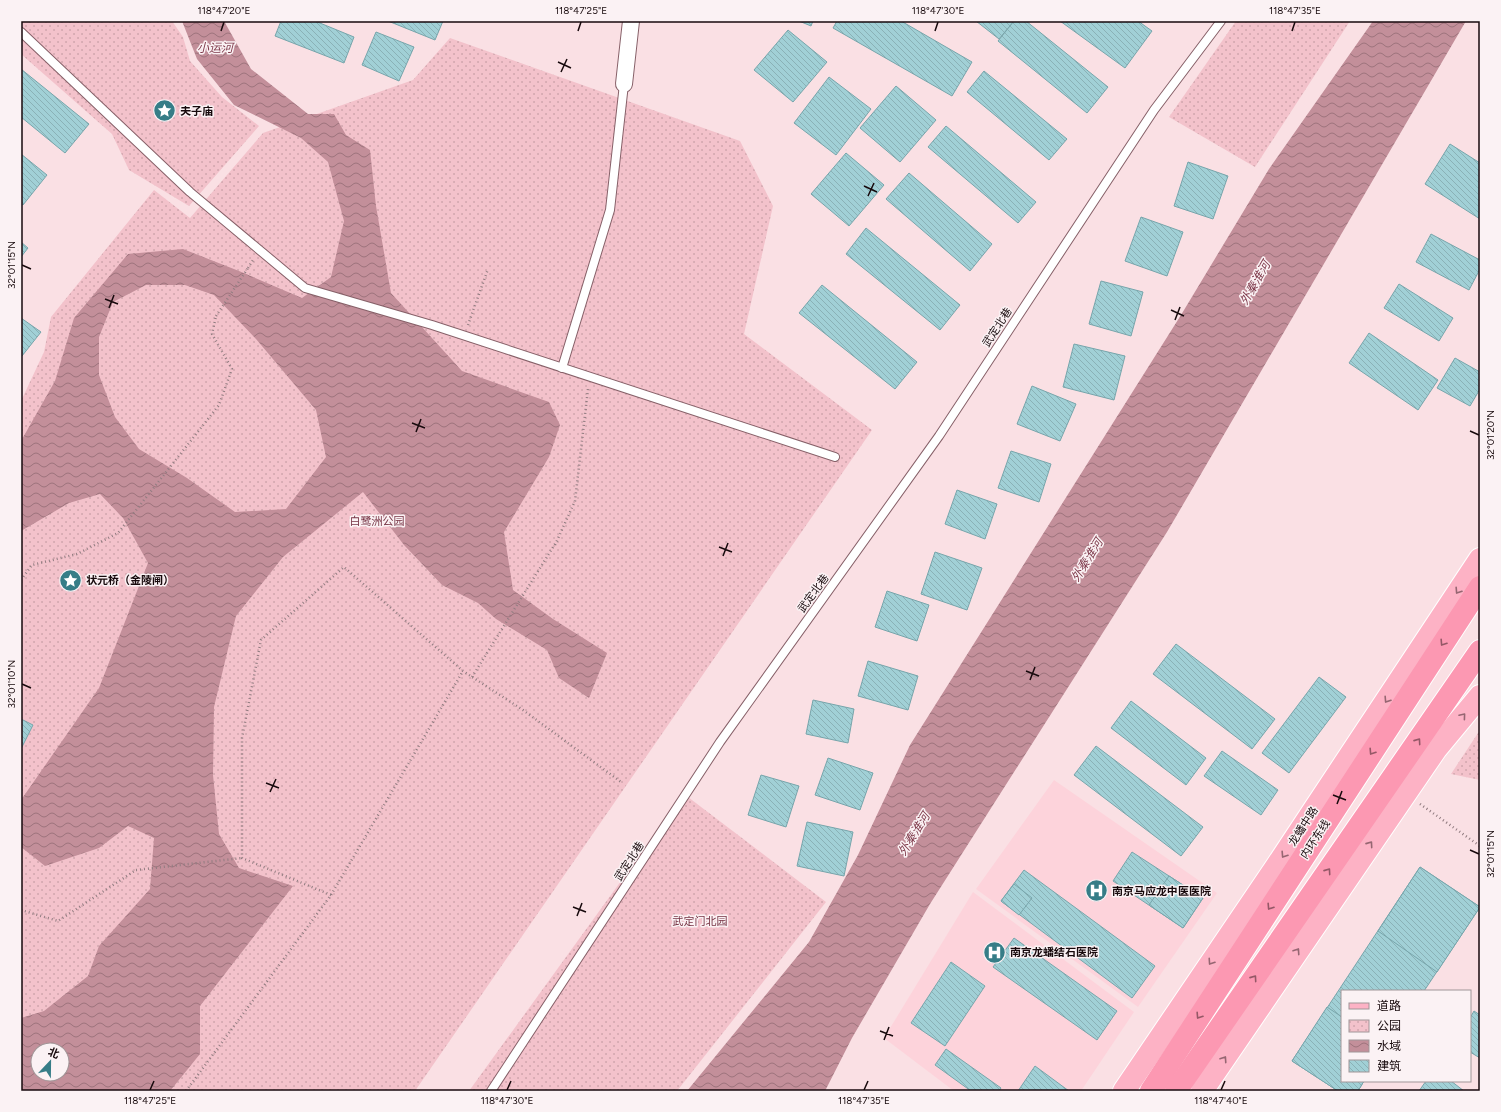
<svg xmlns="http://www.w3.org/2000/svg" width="1501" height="1112" font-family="Figtree,'Noto Sans SC',sans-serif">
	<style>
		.built { fill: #fdd3db }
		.park { fill: url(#park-dots); fill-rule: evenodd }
		.water { fill: url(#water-waves); fill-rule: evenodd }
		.building { fill: url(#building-back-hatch); stroke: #77a5ab }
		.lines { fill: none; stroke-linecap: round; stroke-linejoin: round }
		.service-casing { stroke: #866068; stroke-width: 10 }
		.minor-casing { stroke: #866068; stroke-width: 18 }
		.primary-casing { stroke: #fff; stroke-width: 24 }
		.trunk-casing { stroke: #fff; stroke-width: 24 }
		.path { stroke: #917c80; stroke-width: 2.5; stroke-dasharray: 1 3; stroke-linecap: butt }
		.service { stroke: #fff; stroke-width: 8 }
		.minor { stroke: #fff; stroke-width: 16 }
		.primary { stroke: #fdb2c5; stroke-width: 22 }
		.trunk { stroke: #fc98b2; stroke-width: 22 }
		.path-bridge { stroke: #917c80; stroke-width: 2.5; stroke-dasharray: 1 3; stroke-linecap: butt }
		.oneway { stroke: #966672 }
		.oneway2 { stroke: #955867 }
		.ticks { fill: none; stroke: #17090c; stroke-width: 1.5 }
		.labels { text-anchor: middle; stroke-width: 3; stroke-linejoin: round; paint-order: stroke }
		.poi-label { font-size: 11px; font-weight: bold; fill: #17090c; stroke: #fbf2f4; text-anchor: start }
		.street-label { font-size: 11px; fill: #17090c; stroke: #fbf2f4 }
		.park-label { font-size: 11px; fill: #773445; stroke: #fbf2f4 }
		.water-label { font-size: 12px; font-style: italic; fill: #7f3b4c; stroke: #fbf2f4 }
		.neatline { fill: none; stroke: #17090c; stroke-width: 1.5 }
		.ticks-label { font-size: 10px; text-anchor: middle; fill: #17090c }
	</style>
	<defs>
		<pattern id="park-dots" width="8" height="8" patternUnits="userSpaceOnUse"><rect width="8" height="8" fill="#f3c2cb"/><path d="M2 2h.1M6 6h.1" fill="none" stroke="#d0a5ad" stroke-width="1.8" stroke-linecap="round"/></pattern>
		<pattern id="water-waves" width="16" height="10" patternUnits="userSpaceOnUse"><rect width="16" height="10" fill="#c38f9a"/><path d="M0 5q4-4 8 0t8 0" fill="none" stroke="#9d737c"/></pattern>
		<pattern id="building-back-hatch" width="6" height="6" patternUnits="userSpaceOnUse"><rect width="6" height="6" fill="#a1d0d6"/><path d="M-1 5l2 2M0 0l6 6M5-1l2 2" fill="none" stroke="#8ab1b6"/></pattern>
	</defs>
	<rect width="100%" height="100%" fill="#fae0e4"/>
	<g class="built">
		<path d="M1054,780L1217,893L1138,1007L976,889Z"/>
		<path d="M973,892L1134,1012L1081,1091H954L884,1038Z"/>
	</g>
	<g class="park">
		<path d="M21,21H172L183,37L190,61L222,97L259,126L189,206L129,170L112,134L21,54Z"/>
		<path d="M1236,21H1350L1255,167L1169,117Z"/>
		<path d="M450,38L740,141L773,206L744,334L872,430L415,1091H21V401L44,352L51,317L154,190L190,218L263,133L413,80ZM38,1050H62V1074H38Z"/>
		<path d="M1480,730V780L1451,774Z"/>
		<path d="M684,794L826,902L677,1091H469Z"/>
	</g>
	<g class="water">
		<path d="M182,21H224L251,69L308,114H334L346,135L370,150L376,206L391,293L462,371L549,402L560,425L549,457L504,532L513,590L553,619L607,653L589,698L559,678L547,650L496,619L478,603L442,585L404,545L363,492L283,557L236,616L214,707L213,775L219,834L239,868L293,886L200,1006V1054L170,1091H21V1018L44,1011L88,976L99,946L150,889L154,838L128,826L99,848L45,866L21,847V800L99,688L148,563L123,518L100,494L69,503L21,531V441L55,381L74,318L128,254L183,249L239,271L302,298L331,277L344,221L328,162L301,138L234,105L197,59ZM146,285H185L214,295L256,339L316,410L326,457L286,509L235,512L187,478L139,449L115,417L99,375V337L113,302ZM38,1050H62V1074H38Z"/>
		<path d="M1373,21H1466L1167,532L930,904L852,1038L825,1091H687L809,942L858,855L910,745L1181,315L1269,169Z"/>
	</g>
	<g class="building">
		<path d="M281,21H315L354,37L344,63L275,36Z"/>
		<path d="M388,21H443L435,40Z"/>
		<path d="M799,21H813L811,26Z"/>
		<path d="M837,21H901L972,62L952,96L833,28Z"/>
		<path d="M976,21H1014L999,39Z"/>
		<path d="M1014,21H1026L1108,87L1087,113L998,41Z"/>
		<path d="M1060,21H1138L1152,31L1125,68Z"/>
		<path d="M788,30L827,62L793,102L754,70Z"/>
		<path d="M376,32L414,47L399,81L362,65Z"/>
		<path d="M21,69L89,124L65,153L21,117Z"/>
		<path d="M984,71L1067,139L1049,160L967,92Z"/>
		<path d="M829,77L871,109L836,155L794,123Z"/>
		<path d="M896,86L936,120L900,162L860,128Z"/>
		<path d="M946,126L1036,202L1018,223L928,147Z"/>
		<path d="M1450,144L1480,163V219L1425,184Z"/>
		<path d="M846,153L884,185L849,226L811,194Z"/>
		<path d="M21,154L47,175L23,205L21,204Z"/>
		<path d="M1188,162L1228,176L1213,219L1174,206Z"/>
		<path d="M909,173L992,244L970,271L886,199Z"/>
		<path d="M1141,217L1183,232L1167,276L1125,261Z"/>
		<path d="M866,228L960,305L940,330L846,254Z"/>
		<path d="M1431,234L1480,260V269L1469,290L1416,262Z"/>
		<path d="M21,242L28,248L21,257Z"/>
		<path d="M1101,281L1143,292L1131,336L1089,324Z"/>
		<path d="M1399,284L1453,318L1439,341L1384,308Z"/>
		<path d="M822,285L917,362L895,389L799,313Z"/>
		<path d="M21,318L41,332L22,356L21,355Z"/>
		<path d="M1369,333L1438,380L1418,410L1349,363Z"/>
		<path d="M1074,344L1125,356L1114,400L1063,387Z"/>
		<path d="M1455,358L1480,372V389L1470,406L1437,388Z"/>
		<path d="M1032,386L1076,404L1060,441L1017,424Z"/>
		<path d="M1011,451L1051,464L1039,502L998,488Z"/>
		<path d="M957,490L997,504L985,539L945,524Z"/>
		<path d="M935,552L982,568L967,610L921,594Z"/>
		<path d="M887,591L929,605L917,641L875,627Z"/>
		<path d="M1176,644L1275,719L1252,749L1153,674Z"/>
		<path d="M868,661L918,676L908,710L858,696Z"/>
		<path d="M1319,677L1346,697L1289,773L1262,753Z"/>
		<path d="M813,700L854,709L848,743L806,734Z"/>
		<path d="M1131,701L1206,758L1186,785L1111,728Z"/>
		<path d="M21,719L33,725L21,749Z"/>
		<path d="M1096,746L1203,827L1181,856L1074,775Z"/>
		<path d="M1222,751L1278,790L1261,815L1204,776Z"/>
		<path d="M828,758L873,773L860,810L815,795Z"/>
		<path d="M761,775L799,786L786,827L748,815Z"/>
		<path d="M807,822L853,832L844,876L797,866Z"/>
		<path d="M1132,852L1203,898L1183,928L1113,881Z"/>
		<path d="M1420,867L1480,907L1424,991H1342V1081H1364L1358,1091H1338L1292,1061Z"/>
		<path d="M1420,867L1480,907L1437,972L1378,931Z"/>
		<path d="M1024,870L1155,966L1132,998L1001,901Z"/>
		<path d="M1169,876L1203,898L1183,928L1149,905Z"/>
		<path d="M1014,884L1032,898L1019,915L1001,901Z"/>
		<path d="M1014,938L1117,1011L1097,1040L993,967Z"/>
		<path d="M951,962L985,986L945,1046L911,1023Z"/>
		<path d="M1327,1007L1342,1017V1081H1364L1358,1091H1338L1292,1061Z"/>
		<path d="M1474,1011L1480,1015V1058L1470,1052V1018Z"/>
		<path d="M946,1049L1001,1088L999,1091H971L935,1065Z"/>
		<path d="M1035,1066L1069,1091H1018Z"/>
		<path d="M1426,1081H1451L1464,1091H1419Z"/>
	</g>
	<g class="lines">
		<defs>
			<g id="service">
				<path d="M21,32L190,192L305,288L432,325L835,457"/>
				<path d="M562,368L610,210L624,84"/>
				<path d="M491,1091L720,742L939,436L1154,110L1221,21"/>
			</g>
			<path id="minor" d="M624,84L631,21"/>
			<g id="primary">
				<path d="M1124,1091L1276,867L1480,559"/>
				<path d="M1202,1091L1436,749L1480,696"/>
			</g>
			<g id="trunk">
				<path d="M1151,1091L1480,587"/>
				<path d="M1176,1091L1480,651"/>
			</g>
		</defs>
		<use href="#service" class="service-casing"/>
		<use href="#minor" class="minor-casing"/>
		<use href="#primary" class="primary-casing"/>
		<use href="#trunk" class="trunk-casing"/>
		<g class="path">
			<path d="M248,268L253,260"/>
			<path d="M468,325L488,269"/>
			<path d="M555,545L575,501L588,389"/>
			<path d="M21,580L32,565L77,554L118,533L219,405L232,369L212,334L216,316"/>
			<path d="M472,677L555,544"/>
			<path d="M1420,804L1480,846"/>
			<path d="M331,895L242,858V738L261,640L344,567L463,671L523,710L621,782"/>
			<path d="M21,910L58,921L136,870"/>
			<path d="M186,1091L331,895L463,671"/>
		</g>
		<use href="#service" class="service"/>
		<use href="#minor" class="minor"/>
		<use href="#primary" class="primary"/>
		<use href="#trunk" class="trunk"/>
		<g class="path-bridge">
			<path d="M216,316L248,268"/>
			<path d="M136,870L242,858"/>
		</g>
	</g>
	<defs><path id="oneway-chevron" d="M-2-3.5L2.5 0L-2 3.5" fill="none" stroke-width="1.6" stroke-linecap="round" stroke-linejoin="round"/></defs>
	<g class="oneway">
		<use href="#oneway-chevron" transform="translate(1458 591) rotate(123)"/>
		<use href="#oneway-chevron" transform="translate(1387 700) rotate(123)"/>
		<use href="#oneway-chevron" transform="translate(1463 716) rotate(-50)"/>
		<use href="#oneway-chevron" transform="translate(1370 844) rotate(-55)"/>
		<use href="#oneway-chevron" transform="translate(1284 855) rotate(123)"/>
		<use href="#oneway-chevron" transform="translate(1297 951) rotate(-56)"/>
		<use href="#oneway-chevron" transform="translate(1211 962) rotate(124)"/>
		<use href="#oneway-chevron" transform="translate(1224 1059) rotate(-56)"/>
	</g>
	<g class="oneway2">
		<use href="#oneway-chevron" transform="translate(1443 643) rotate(123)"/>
		<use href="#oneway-chevron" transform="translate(1418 741) rotate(-55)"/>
		<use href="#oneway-chevron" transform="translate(1372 752) rotate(123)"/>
		<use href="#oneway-chevron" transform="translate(1328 871) rotate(-55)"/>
		<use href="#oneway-chevron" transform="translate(1270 907) rotate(123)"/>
		<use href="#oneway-chevron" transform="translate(1254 978) rotate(-55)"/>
		<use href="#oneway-chevron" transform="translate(1199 1016) rotate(123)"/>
	</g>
	<path class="ticks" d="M221,31L224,22M578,31L581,22M935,31L938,22M1292,31L1295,22M558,62L571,68M561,72L567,59M864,186L877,192M868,196L874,183M22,265L31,269M105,299L118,304M109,308L114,295M1171,310L1184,316M1175,320L1180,307M412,423L425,428M1470,431L1479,435M416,432L421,419M719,547L732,552M723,556L728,543M1026,671L1039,676M1030,680L1035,667M22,684L31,688M266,783L279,788M270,792L276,779M1333,795L1346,800M1337,804L1342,791M1470,850L1479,854M573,907L586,912M577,916L582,903M880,1031L893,1036M884,1040L889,1027M150,1090L154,1081M507,1090L511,1081M864,1090L868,1081M1221,1090L1225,1081"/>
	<defs>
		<symbol id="sight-disc" viewBox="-11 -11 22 22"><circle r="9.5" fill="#367d87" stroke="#fbf2f4"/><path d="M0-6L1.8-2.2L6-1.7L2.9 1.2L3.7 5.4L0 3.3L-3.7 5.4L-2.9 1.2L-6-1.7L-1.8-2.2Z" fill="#fff"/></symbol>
		<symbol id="hospital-disc" viewBox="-11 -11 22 22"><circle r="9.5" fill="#367d87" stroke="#fbf2f4"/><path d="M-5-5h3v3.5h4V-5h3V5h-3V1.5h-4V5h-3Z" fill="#fff"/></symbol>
	</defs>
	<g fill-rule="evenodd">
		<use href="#sight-disc" x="152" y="98" width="25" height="25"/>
		<use href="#sight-disc" x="58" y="568" width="25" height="25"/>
		<use href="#hospital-disc" x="1084" y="878" width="25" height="25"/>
		<use href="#hospital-disc" x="982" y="940" width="25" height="25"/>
	</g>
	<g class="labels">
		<g class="poi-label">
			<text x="180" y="115">夫子庙</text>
			<text x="86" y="584">状元桥（金陵闸）</text>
			<text x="1112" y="895">南京马应龙中医医院</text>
			<text x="1010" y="956">南京龙蟠结石医院</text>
		</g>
		<g class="street-label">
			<text transform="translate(997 327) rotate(-57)" y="4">武定北巷</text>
			<text transform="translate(813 593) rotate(-54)" y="4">武定北巷</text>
			<text transform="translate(1303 826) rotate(-57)" y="4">龙蟠中路</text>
			<text transform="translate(1315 839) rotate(-57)" y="4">内环东线</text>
			<text transform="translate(629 861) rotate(-57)" y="4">武定北巷</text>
		</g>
		<g class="park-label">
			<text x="377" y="525">白鹭洲公园</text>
			<text x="700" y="925">武定门北园</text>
		</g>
		<g class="water-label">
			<text x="215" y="52">小运河</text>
			<text transform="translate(1255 283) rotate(-60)" y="4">外秦淮河</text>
			<text transform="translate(1087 560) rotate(-58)" y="4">外秦淮河</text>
			<text transform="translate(914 834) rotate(-58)" y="4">外秦淮河</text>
		</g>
	</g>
	<rect width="1501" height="1112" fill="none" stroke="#fbf2f4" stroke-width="44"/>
	<rect x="1341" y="990" width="130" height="92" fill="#fbf2f4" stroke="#a09597"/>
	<rect x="1349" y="1003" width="20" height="6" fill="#fdb2c5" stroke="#a09597"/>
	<text x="1377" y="1010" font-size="12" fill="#17090c">道路</text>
	<rect x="1349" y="1020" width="20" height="12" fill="url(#park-dots)" stroke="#a09597"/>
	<text x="1377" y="1030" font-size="12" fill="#17090c">公园</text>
	<rect x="1349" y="1040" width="20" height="12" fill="url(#water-waves)" stroke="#a09597"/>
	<text x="1377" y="1050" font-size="12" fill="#17090c">水域</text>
	<rect x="1349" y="1060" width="20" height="12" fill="url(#building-back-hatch)" stroke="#a09597"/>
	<text x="1377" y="1070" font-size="12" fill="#17090c">建筑</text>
	<g transform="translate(50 1062) rotate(22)"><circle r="19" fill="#fbf2f4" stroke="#a09597"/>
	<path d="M0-3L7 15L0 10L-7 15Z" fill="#367d87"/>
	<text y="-6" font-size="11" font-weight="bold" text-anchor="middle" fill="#17090c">北</text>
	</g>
	<rect x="22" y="22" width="1457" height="1068" class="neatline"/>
	<g class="ticks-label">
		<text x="224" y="14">118°47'20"E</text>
		<text x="581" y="14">118°47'25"E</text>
		<text x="938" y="14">118°47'30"E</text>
		<text x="1295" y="14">118°47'35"E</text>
		<text transform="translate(11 265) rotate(-90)" y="4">32°01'15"N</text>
		<text transform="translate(1490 435) rotate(-90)" y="4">32°01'20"N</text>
		<text transform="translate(11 684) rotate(-90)" y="4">32°01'10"N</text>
		<text transform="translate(1490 854) rotate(-90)" y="4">32°01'15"N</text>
		<text x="150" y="1104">118°47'25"E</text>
		<text x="507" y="1104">118°47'30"E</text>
		<text x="864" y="1104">118°47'35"E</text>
		<text x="1221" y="1104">118°47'40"E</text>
	</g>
</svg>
